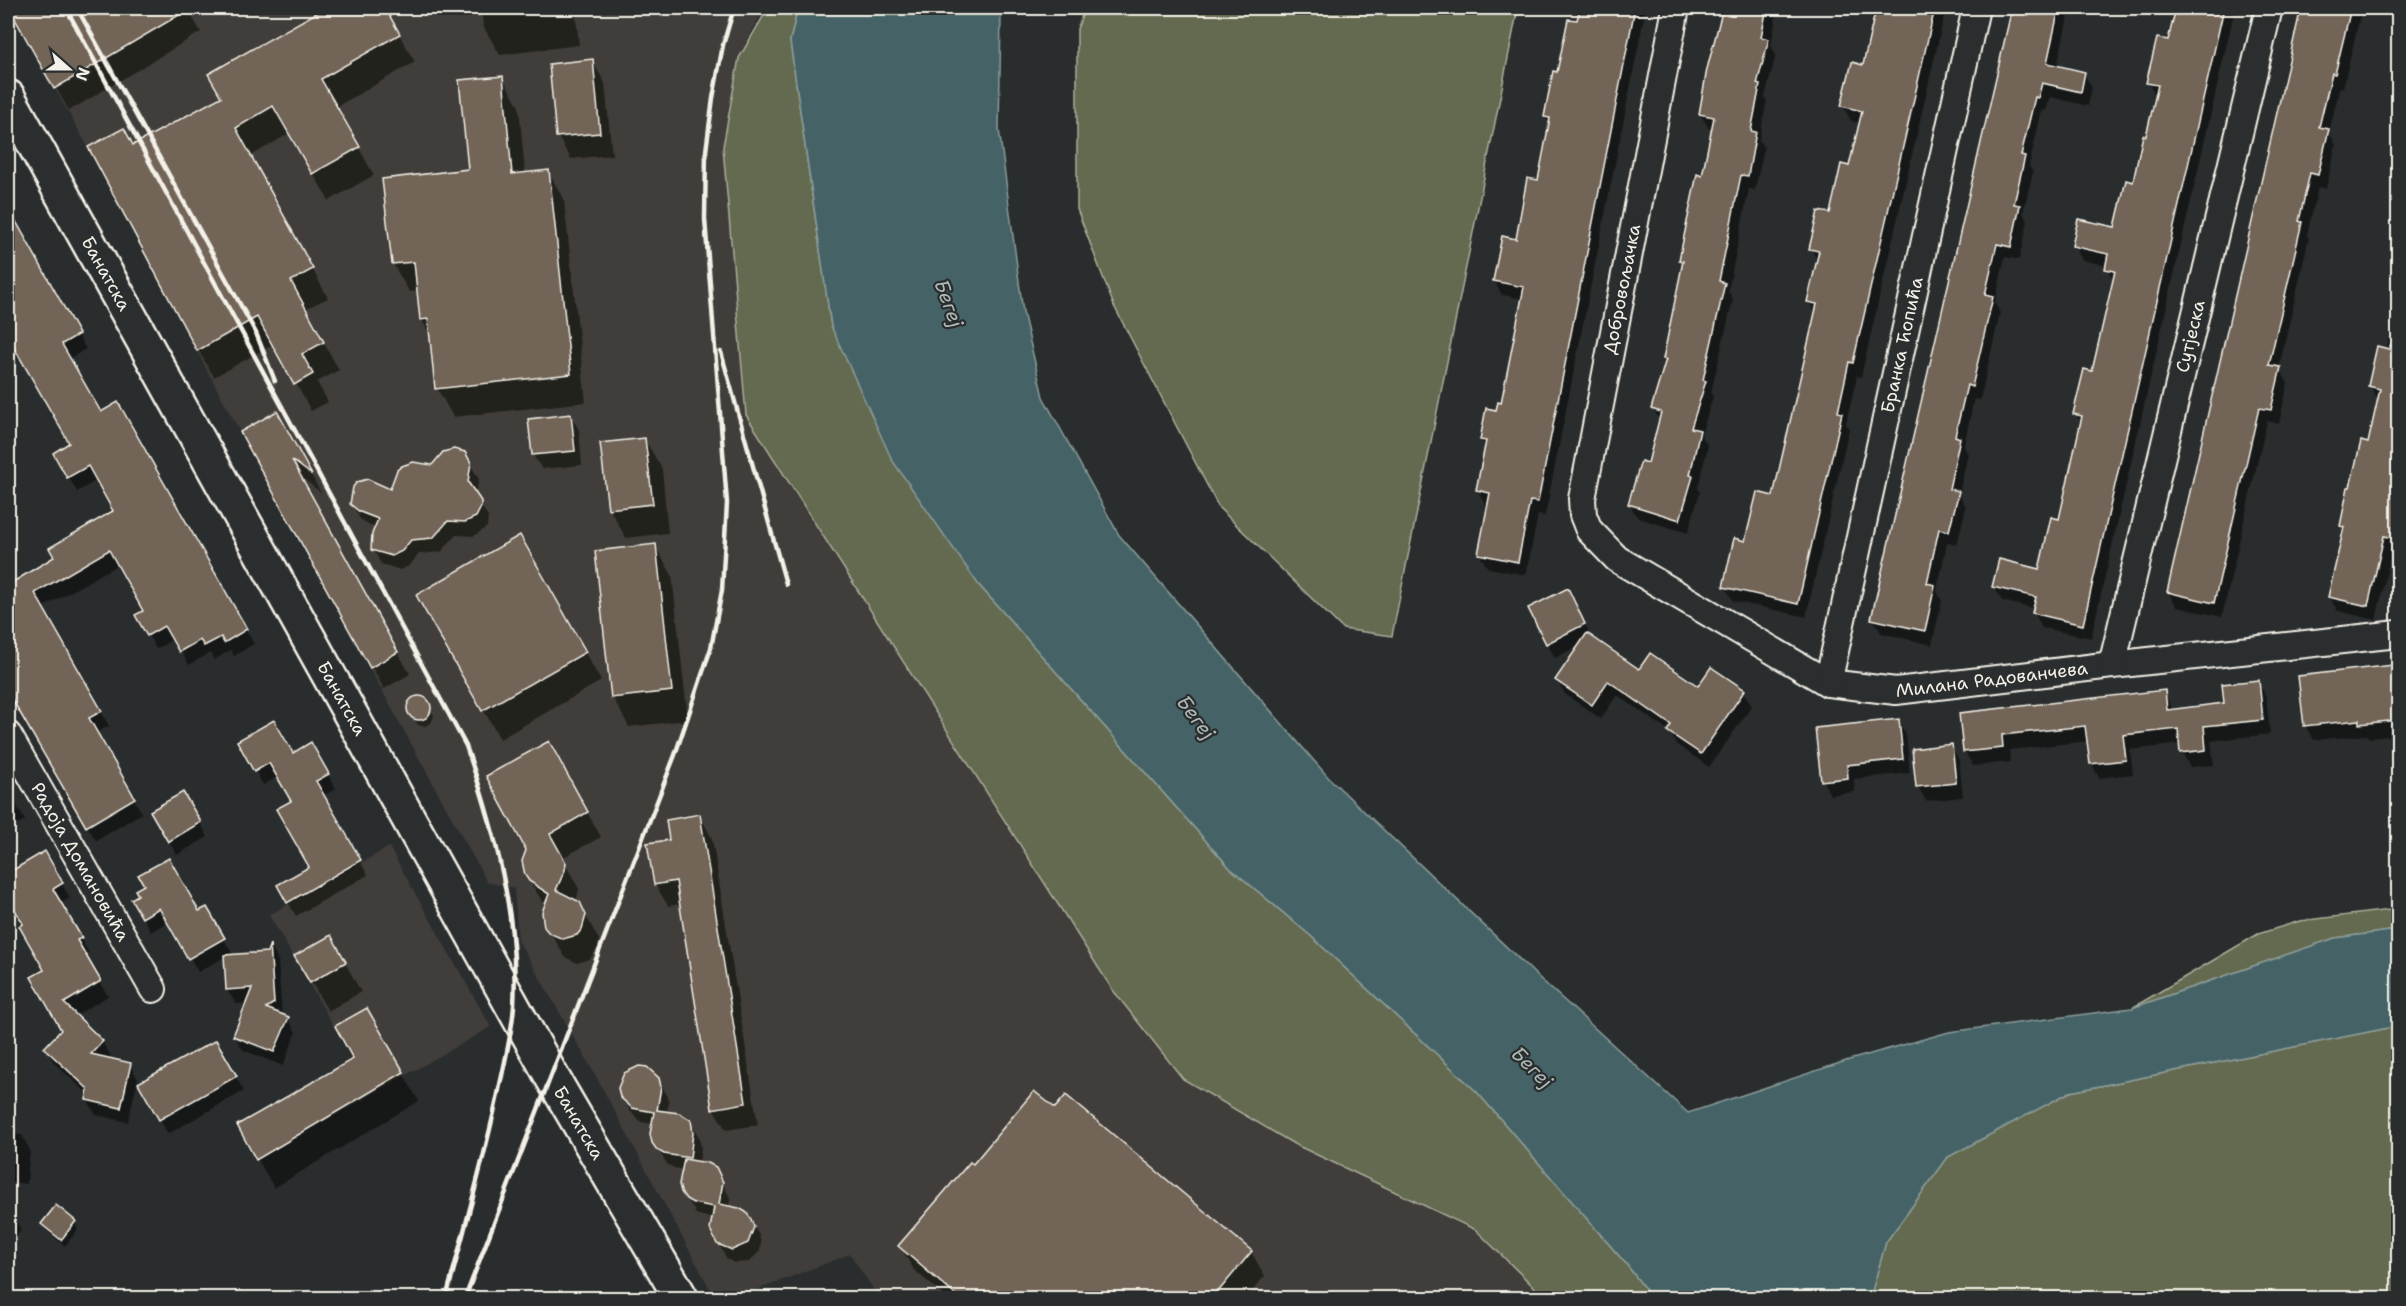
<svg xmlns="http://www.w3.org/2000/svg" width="2406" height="1306" font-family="'Shantell Sans',sans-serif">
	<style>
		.built { fill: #403e3b }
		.green { fill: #646b50; stroke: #acae9c; stroke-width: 1.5 }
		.water { fill: #456366; stroke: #8b9c9a; stroke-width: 1.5 }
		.shadow { fill: #0007 }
		.building { fill: #726558; stroke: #f4f1e8; stroke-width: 1.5 }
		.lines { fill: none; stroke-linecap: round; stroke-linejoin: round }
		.street-casing { stroke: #f4f1e8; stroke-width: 30 }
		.secondary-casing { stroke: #f4f1e8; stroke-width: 38 }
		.street { stroke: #2a2d2e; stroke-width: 26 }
		.secondary { stroke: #2a2d2e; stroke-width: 33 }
		.rail { stroke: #f4f1e8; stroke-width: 4.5 }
		.labels { text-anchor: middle; stroke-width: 4.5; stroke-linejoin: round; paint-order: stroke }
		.street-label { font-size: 18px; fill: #f4f1e8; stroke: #2a2d2e }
		.water-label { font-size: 20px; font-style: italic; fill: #aeb8b4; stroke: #2a2d2e }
	</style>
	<rect width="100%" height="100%" fill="#2a2d2e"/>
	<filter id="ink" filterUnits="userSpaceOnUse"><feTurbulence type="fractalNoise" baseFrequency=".0167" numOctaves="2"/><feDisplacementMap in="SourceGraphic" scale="12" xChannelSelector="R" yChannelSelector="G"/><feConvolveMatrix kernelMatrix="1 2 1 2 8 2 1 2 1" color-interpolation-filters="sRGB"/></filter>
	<g filter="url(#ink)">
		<g class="built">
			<path d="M9,8H764L739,58L723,147L746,415L1112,989L1183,1079L1294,1144L1476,1230L1545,1298H879L850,1254L736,1298H715L592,1069L518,940L514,888L487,882L231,415L88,147Z"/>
			<path d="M389,847L491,1027L256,1160L237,1125L353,1059L269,915Z"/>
		</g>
		<g class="green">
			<path d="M768,8H798L790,41L831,326L978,584L1230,868L1312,937L1477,1092L1627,1265L1652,1298H1545L1476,1230L1294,1144L1183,1079L1112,989L746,415L723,147L739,58Z"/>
			<path d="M1085,8H1518L1392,636L1343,629L1219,508L1114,306L1077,209V29Z"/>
			<path d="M2398,909V930L2335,938L2132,1008L2258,934L2300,921Z"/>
			<path d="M2398,1026V1298H1870L1886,1242L1948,1157L2070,1092Z"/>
		</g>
		<path class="water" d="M798,8H1004L1001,15L999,129L1023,312L1043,397L1119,535L1328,777L1535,974L1688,1113L1849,1060L1949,1032L2132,1008L2335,938L2398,930V1026L2070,1092L1948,1157L1886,1242L1870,1298H1652L1627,1265L1477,1092L1312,937L1230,868L978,584L892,460L831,326L790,41Z"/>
		<g class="shadow">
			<path d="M11,8H187L201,32L69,111Z"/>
			<path d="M328,8H384L415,62L336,107L374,175L329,201L290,133L251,156L328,298L305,309L339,370L317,382L328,402L311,411L274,344L214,377L198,350L133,146L223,97L210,75Z"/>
			<path d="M481,8H575L579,45L500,55L483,26Z"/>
			<path d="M1581,8H1646L1545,516L1538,515L1526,575L1488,568L1479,554L1489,505H1486L1477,490L1486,448L1481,440L1502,405L1524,299L1502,295L1494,281L1517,240L1539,181L1550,125L1545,117L1578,22Z"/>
			<path d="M1724,8H1778L1771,45L1776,55L1765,97L1767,101L1759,140L1764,148L1755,190L1749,189L1728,291L1733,299L1711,393L1713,397L1701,435L1708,446L1698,488L1700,492L1688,533L1638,518L1629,504L1649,465L1660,421L1653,409L1666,362L1664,358L1684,265L1681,260L1704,177L1713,129H1709L1700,114Z"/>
			<path d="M1867,8H1946L1861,377L1857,376L1846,423L1849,429L1806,617L1733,601L1725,586L1747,543L1774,498L1816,314L1809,302L1818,262L1811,249L1831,215L1850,167L1860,123L1851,121L1843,106L1864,66L1874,24Z"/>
			<path d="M2013,8H2070L2057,67L2084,73L2092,88L2088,106L2050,97L2046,111L2042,110L2029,166L2033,172L2023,213L2028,221L2019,260L2005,257L1995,303L2000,313L1980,400L1974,399L1964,446L1968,454L1959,494L1966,507L1957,545L1947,543L1937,591L1942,601L1932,645L1881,633L1873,619Z"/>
			<path d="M2177,8H2235L2091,638L2042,628L2034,613L2035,609L2002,601L1994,587L2040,570L2060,521L2082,425L2075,413L2094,372L2114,283L2107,266L2082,260L2074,246L2116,229L2134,184L2157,98L2148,82L2169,42Z"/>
			<path d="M2302,8H2362L2343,88L2340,87L2329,132L2336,145L2326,189L2318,187L2307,235L2309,238L2279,368L2288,383L2279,424L2267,421L2222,617L2177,607L2168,592Z"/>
			<path d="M592,61L605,83L612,155L571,159L558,137Z"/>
			<path d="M2398,68V109L2392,97Z"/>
			<path d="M502,77L519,106L525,174L548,171L564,200L586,402L453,417L437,388L431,336L421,319L418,291L409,292L393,264L470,171Z"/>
			<path d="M8,210L86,349L69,359L101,414L118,404L254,644L234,656L231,650L214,660L210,653L189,665L174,639L156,649L137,616L145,611L119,564L42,608L109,726L96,733L142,813L96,841L8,689V587L57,558L115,512L97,480L77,492L55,453L71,444L9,337L8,338Z"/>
			<path d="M2397,303L2398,304V551L2392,550L2376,620L2338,611L2329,597L2344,531L2341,526L2369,445L2379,402L2370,386L2386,350Z"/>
			<path d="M571,416L579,430L582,465L542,469L533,455Z"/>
			<path d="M242,432L289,435L321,493L301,477L410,674L384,689Z"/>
			<path d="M645,440L662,469L668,533L626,538L609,508Z"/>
			<path d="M464,454L479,479L475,496L488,517L487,527L474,536L456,535L441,552L419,554L410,565L401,570L381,564L373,549L376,529L360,519L352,504L391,491L432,467Z"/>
			<path d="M519,537L601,681L500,739L418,595Z"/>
			<path d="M655,546L672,575L688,720L629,727L613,698Z"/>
			<path d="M1576,605L1592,638L1640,671L1698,688L1743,691L1752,706L1709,767L1677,745L1669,731L1617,695L1601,719L1565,694L1557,680L1582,644L1555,658L1547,643Z"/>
			<path d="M2393,667L2398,677V735L2369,738L2367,735L2314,740L2305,726L2300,677Z"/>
			<path d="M2258,682L2266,696L2270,734L2211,741L2214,765L2190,767L2182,753L2181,744L2130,750L2133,774L2099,778L2091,763L2089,741L2009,750L2010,762L1973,766L1965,752L1961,714L2164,692L2173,711L2225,705Z"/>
			<path d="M416,697L426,700L434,716L431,723L425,726L418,725L408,707L410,701Z"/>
			<path d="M1898,721L1906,735L1910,773L1854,779L1855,792L1830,795L1822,780Z"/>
			<path d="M239,742L292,755L311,744L336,789L323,796L368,875L296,916L279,886L311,868L293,801L279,776L263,785Z"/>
			<path d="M1951,746L1959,760L1963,797L1926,801L1918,787Z"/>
			<path d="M562,767L601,837L562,858L579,889L576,902L579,903L599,940L598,947L590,959L577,963L565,957L543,920L545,906L526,875Z"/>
			<path d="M8,790L25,820L8,830Z"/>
			<path d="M183,794L208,837L177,855L152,812Z"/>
			<path d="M700,816L712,838L758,1125L726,1130L713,1108L681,904L668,906L655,884L671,841Z"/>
			<path d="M44,853L70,898L60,904L89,953L84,955L108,996L75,1016L102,1042L111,1056L108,1060L130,1065L138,1079L128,1122L96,1115L87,1100L89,1095L54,1063L46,1048L63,1030L46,970L25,924L8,895V874Z"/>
			<path d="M133,900L199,913L206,909L232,953L227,956L268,953L271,947L278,960L282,1016L288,1018L296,1033L283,1066L243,1050L235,1036L248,1003L236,1004L227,990L225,957L198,972L169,921L151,932Z"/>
			<path d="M331,937L361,992L328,1011L296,956Z"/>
			<path d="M366,1010L419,1101L274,1188L239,1126L355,1060Z"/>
			<path d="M215,1042L244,1091L168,1134L140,1084Z"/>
			<path d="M658,1079L667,1095L669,1102L667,1113L690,1122L699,1137L701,1148L699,1163L715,1168L730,1198L729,1208L750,1220L759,1235L761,1243L760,1251L749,1262L734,1263L727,1259L718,1243L713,1219L696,1214L683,1192V1170L674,1168L667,1164L653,1142V1124L641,1122L630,1111L621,1096Z"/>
			<path d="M8,1134L22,1135L30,1150L27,1184L8,1182Z"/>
			<path d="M8,1211L13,1215L21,1230L8,1247Z"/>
			<path d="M74,1222L78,1229L65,1246L47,1231L43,1224Z"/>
			<path d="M900,1246L1251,1252L1265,1276L1246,1298H947L914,1270Z"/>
		</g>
		<g class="building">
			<path d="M9,8H191L54,89Z"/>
			<path d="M325,8H385L400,34L321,79L360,147L312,174L273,106L236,128L313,269L291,281L324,342L302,354L313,374L294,385L257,317L197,351L88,147L124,128L133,145L221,97L208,74Z"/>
			<path d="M1580,8H1635L1538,502L1530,501L1518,562L1478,554L1490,493L1476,490L1486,441L1480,440L1486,408L1496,410L1498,402L1501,403L1524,287L1493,281L1502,236L1516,239L1527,178L1538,180L1550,118L1544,117L1553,71L1557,72L1568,19L1577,20Z"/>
			<path d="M1723,8H1767L1761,37L1769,39L1757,84L1760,85L1751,131L1756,132L1748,176L1741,175L1719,281L1725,283L1703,380L1706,381L1691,428L1700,430L1690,475L1693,476L1680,520L1628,504L1641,461L1648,463L1661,412L1651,409L1666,359H1663L1683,261L1679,260L1697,174L1702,176L1714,117L1699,114L1707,69Z"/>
			<path d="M1876,8H1935L1853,363L1849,362L1838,412L1842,413L1798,604L1723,587L1734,538L1745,541L1757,492L1773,496L1817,304L1807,302L1819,251L1809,249L1818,211L1830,213L1841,164L1849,166L1862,111L1841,106L1852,62L1863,65Z"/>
			<path d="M2012,8H2059L2047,63L2085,72L2081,92L2042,83L2038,98L2035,97L2021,155L2025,156L2014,204L2020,205L2011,247L1997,244L1985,295L1993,297L1972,387L1967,385L1955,436L1960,438L1949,489L1959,491L1949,531L1939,529L1927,583L1935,585L1925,631L1871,619Z"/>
			<path d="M2176,8H2224L2083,625L2032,613L2036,597L1992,587L1999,559L2039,569L2051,517L2059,519L2082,416L2073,414L2084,369L2092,371L2115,271L2105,269L2108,254L2072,246L2078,219L2115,227L2126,180L2133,182L2143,135L2146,136L2158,85L2146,83L2157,38L2168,40Z"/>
			<path d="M2301,8H2351L2335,74L2332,73L2319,127L2329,129L2318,175L2310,173L2299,221L2302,222L2269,365L2281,367L2271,410L2259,408L2214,603L2167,592Z"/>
			<path d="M593,59L600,133L556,137L549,64Z"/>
			<path d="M503,76L512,174L549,170L571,374L435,389L428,319L420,320L414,262L392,264L382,179L468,169L459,80Z"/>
			<path d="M8,207L79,334L62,344L101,412L118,402L247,629L224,643L221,637L204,646L200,640L179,652L164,626L147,636L135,615L143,611L109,550L35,593L102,711L89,718L135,798L86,827L8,692V585L54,557L49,548L113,511L88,466L67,478L53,453L69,443L8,337Z"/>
			<path d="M2391,344L2398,345V539L2384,536L2368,606L2328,597L2344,527L2340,526L2348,487H2350L2361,441L2368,443L2380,389L2368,386L2377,346L2389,349Z"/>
			<path d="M277,411L312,475L292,460L398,652L370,668L240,432Z"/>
			<path d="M571,414L575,451L532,455L528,419Z"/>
			<path d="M645,438L653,504L608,509L600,443Z"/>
			<path d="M454,449L465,452L471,463L468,482L481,501V507L476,517L465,522L448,521L433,538L411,540L402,551L392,556L371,550L372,534L378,519L360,512L350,504L353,487L357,482L368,479L390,489L397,470L402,466L413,462L432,465L443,452Z"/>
			<path d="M520,535L586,652L482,711L416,595Z"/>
			<path d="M656,544L672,691L611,698L595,551Z"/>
			<path d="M1568,588L1585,624L1546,644L1528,608Z"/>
			<path d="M1587,633L1639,669L1650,653L1698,686L1711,667L1745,690L1701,754L1667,731L1671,725L1608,681L1592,705L1555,680Z"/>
			<path d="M2393,665L2398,720L2359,724V720L2304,726L2298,676Z"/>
			<path d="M2259,680L2263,720L2204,726L2206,750L2180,753L2178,729L2123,735L2126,760L2090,764L2085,726L2002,735L2003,748L1963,752L1959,713L2165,690L2167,710L2224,703L2222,684Z"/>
			<circle cx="419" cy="708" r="12"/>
			<path d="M1899,719L1903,759L1847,765L1848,778L1821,781L1815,728Z"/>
			<path d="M274,720L293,753L311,742L329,774L316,781L361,860L287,903L277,885L309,867L276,809L291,801L269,763L254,772L237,741Z"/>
			<path d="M549,741L588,812L550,834L566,863L565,870L556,890L580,902L586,915L582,929L577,935L563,939L549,933L544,927L542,912L549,894L529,881L525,875L522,861L526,850L486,776Z"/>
			<path d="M1952,744L1956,783L1916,787L1912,749Z"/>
			<path d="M183,792L201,822L168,842L150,811Z"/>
			<path d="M700,814L746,1103L712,1109L676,881L654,885L647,843L669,840L666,820Z"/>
			<path d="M45,851L63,883L53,889L82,938L77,940L101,981L64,1003L103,1041L91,1054L131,1063L121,1108L86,1100L88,1089L44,1048L61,1030L31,977L44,970L19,926L23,924L8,897V873Z"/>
			<path d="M169,858L199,911L207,907L225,938L188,959L159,908L142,918L131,899L138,895L135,890L144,885L138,875Z"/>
			<path d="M331,935L346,962L310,983L294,956Z"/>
			<path d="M270,944L274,1003L266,1008L289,1017L274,1052L233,1036L252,988L226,990L224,955L267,952Z"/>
			<path d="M367,1008L404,1072L256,1160L237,1125L353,1059L335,1026Z"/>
			<path d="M216,1040L237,1076L159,1120L138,1083Z"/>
			<path d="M639,1066L647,1067L659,1078L661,1087L657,1110L679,1113L691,1120L693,1133L690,1158L664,1154L657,1150L652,1143L650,1134L654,1112L632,1108L620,1097L618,1088L624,1073Z"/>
			<path d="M1034,1091L1055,1108L1066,1095L1252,1251L1212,1299H960L898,1246L970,1162L973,1164Z"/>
			<path d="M684,1159L708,1163L716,1167L723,1182L719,1204L739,1208L746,1212L751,1219L754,1227L748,1243L732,1250L717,1244L710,1229L714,1207L693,1203L686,1199L681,1192L679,1184Z"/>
			<path d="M56,1205L76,1221L61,1240L41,1224Z"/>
		</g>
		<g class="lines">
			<defs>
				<g id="street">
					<path id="s1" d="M1676,8L1582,499L1583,515L1589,530L1617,559L1828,683L1896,691L2112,665L2398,634"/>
					<path id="s2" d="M2112,665L2269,8"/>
					<path id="s3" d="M1828,683L1976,8"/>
					<path id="s4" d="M8,735L153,989"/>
				</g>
				<g id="secondary">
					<path id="s5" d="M8,97L552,1077L681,1298"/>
				</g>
			</defs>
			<use href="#street" class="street-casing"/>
			<use href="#secondary" class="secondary-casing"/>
			<use href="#street" class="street"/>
			<use href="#secondary" class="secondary"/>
			<g class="rail">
				<path d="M66,8L466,746C494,827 519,918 514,1005C512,1036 503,1069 497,1099C482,1166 464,1232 446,1298"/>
				<path d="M77,8L256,333L275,381"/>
				<path d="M721,352L786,584"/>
				<path d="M465,1298L675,755L711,648L722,590L727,503L705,219L706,151L713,98L723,45L734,8"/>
			</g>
		</g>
	</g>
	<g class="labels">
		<g class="street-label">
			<text dy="6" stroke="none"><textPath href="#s5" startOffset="202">Банатска</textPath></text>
			<text transform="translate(1622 289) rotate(-79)" y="6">Добровољачка</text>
			<text dy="6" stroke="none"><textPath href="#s2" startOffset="338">Сутјеска</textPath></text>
			<text dy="6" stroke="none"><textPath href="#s3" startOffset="346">Бранка Ћопића</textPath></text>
			<text dy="6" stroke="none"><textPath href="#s1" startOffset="982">Милана Радованчева</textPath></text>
			<text dy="6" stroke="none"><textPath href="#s5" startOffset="688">Банатска</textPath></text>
			<text dy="6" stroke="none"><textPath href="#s4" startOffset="146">Радоја Домановића</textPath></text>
			<text dy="6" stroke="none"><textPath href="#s5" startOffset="1174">Банатска</textPath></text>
		</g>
		<g class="water-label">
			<text transform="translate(949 303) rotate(70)" y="7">Бегеј</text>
			<text transform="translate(1196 717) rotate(53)" y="7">Бегеј</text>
			<text transform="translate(1532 1067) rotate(45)" y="7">Бегеј</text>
		</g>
	</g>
	<rect width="2406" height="1306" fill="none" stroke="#2a2d2e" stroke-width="30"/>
	<rect x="15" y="15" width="2376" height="1276" fill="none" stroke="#f4f1e8" stroke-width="2" filter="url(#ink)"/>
	<g transform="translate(69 69) rotate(111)" stroke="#2a2d2e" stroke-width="4.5" paint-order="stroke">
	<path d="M0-4.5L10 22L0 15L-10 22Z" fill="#f4f1e8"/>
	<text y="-9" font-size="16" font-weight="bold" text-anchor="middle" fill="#f4f1e8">N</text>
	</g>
</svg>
